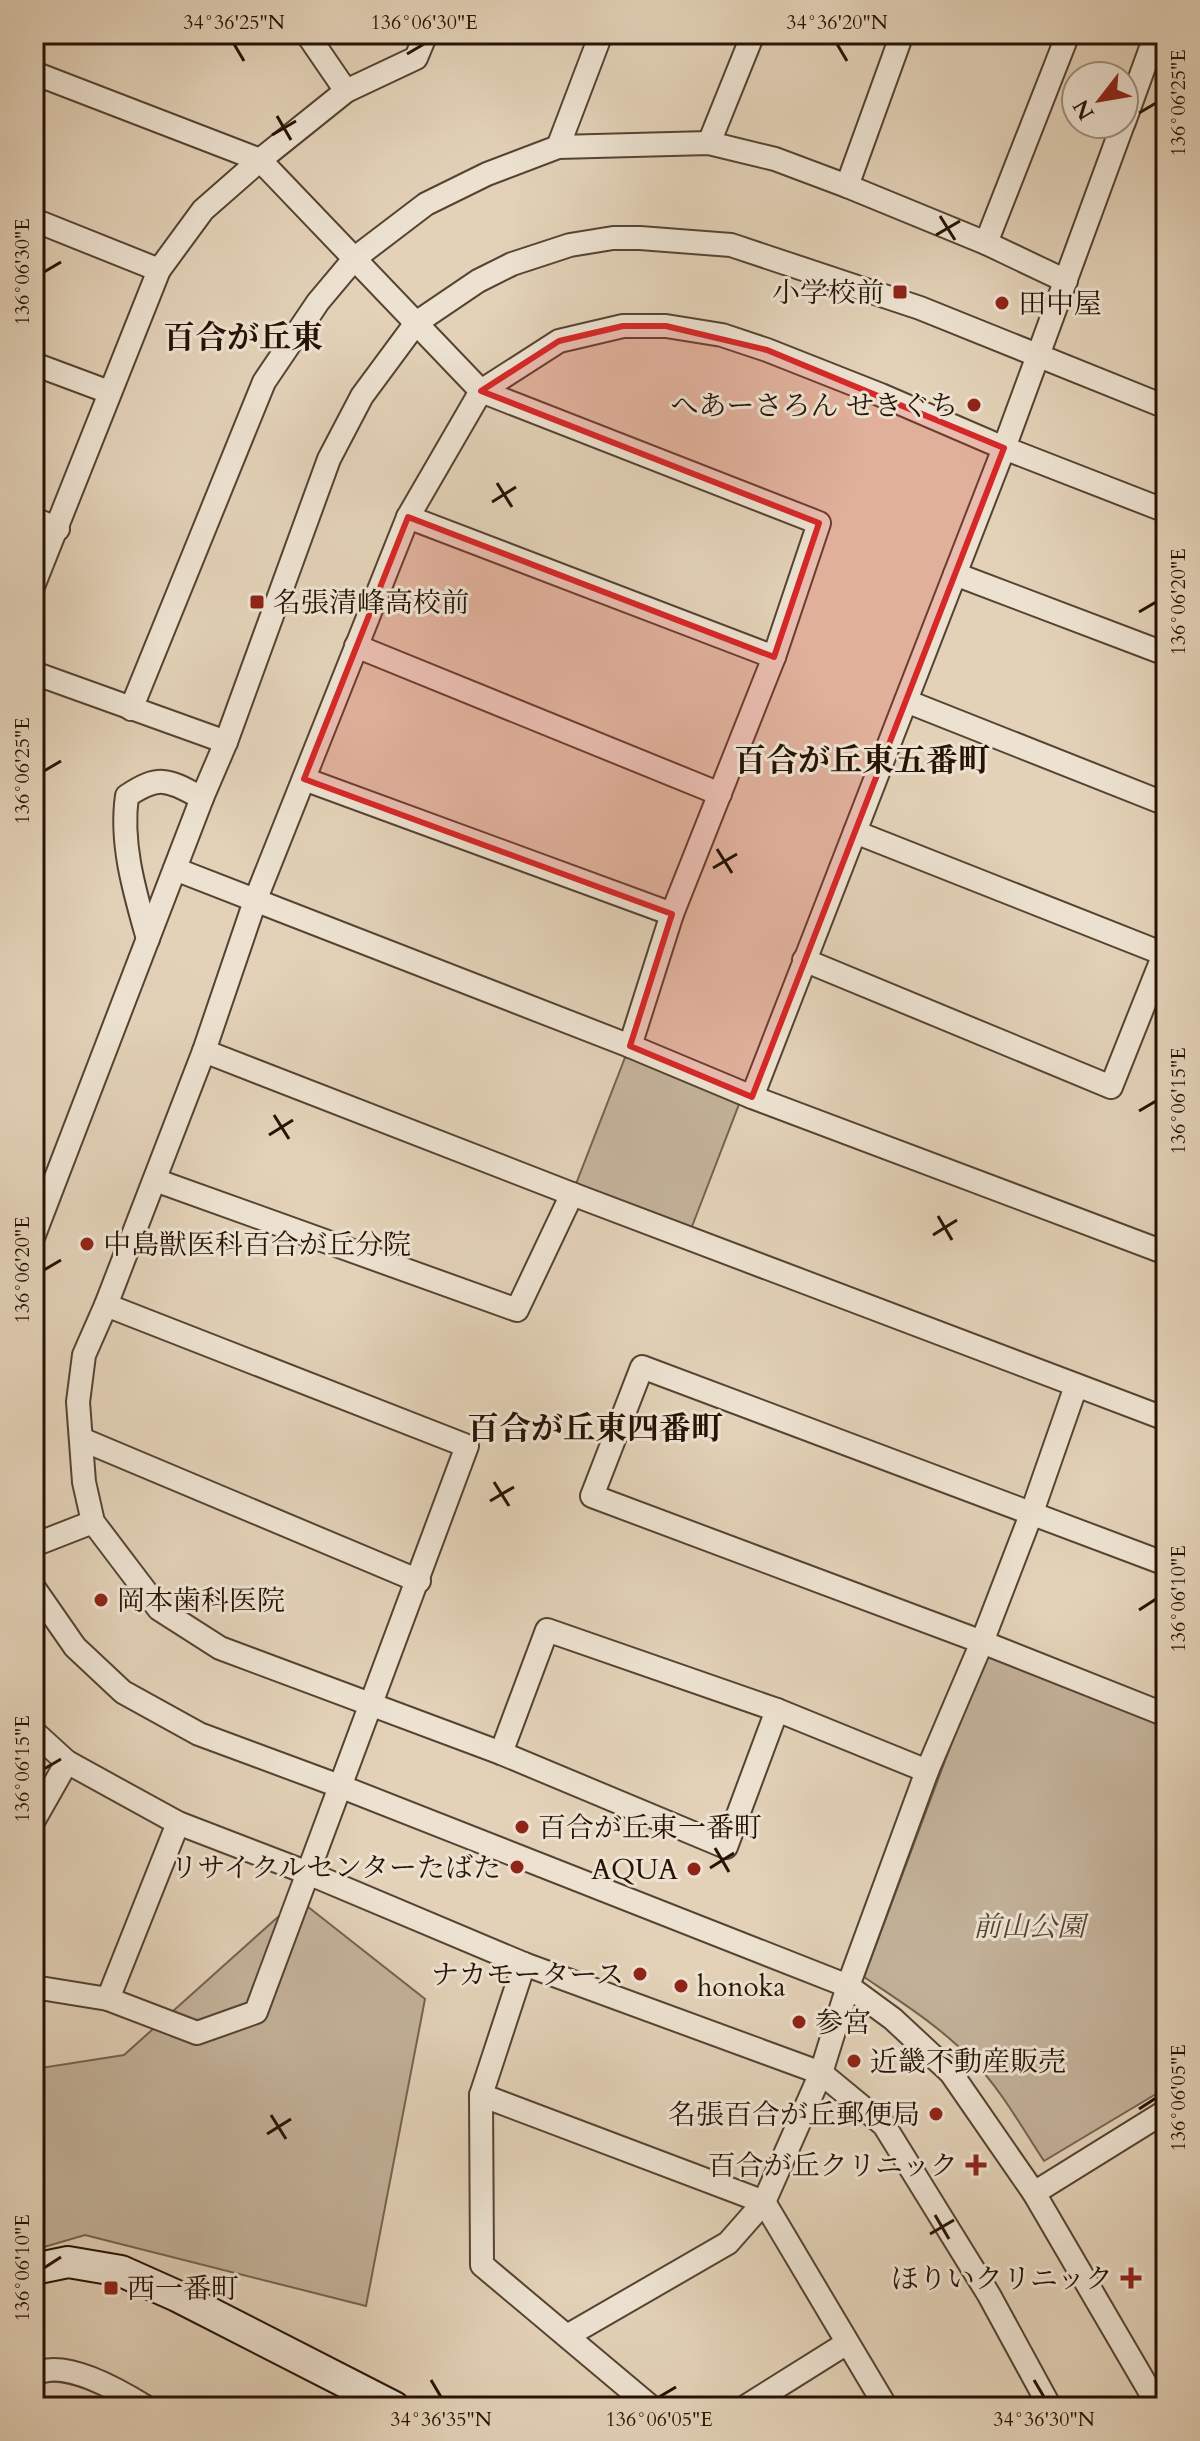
<svg xmlns="http://www.w3.org/2000/svg" width="1200" height="2441" font-family="Cardo,'Noto Serif JP',serif">
	<style>
		.green { fill: #c3b29a; stroke: #746250; stroke-width: 2 }
		.lines { fill: none; stroke-linecap: round; stroke-linejoin: round }
		.street-casing { stroke: #554332; stroke-width: 26 }
		.secondary-casing { stroke: #261305; stroke-width: 34 }
		.street { stroke: #ede2d1; stroke-width: 22 }
		.secondary { stroke: #ede2d1; stroke-width: 30 }
		.marked { fill: #d62828; fill-opacity: 0.2; stroke: #d62828; stroke-width: 6; stroke-linejoin: round }
		.ticks { fill: none; stroke: #261305; stroke-width: 3 }
		.poi-dot { fill: #8f2418; stroke: #ede2d1; stroke-width: 3 }
		.labels { text-anchor: middle; stroke-width: 6; stroke-linejoin: round; paint-order: stroke }
		.poi-label { font-size: 28px; fill: #261305; stroke: #ede2d1; text-anchor: start }
		.park-label { font-size: 28px; font-style: italic; fill: #554332; stroke: #ede2d1 }
		.quarter-label { font-size: 32px; font-weight: bold; fill: #261305; stroke: #ede2d1 }
		.neatline { fill: none; stroke: #261305; stroke-width: 3 }
		.ticks-label { font-size: 20px; text-anchor: middle; fill: #261305 }
	</style>
	<rect width="100%" height="100%" fill="#e3d2b8"/>
	<filter id="stains"><feTurbulence type="fractalNoise" baseFrequency=".0025" numOctaves="4"/><feColorMatrix values="0 0 0 0 .2 0 0 0 0 .09 0 0 0 0 .02 0 0 0 .5 -.17"/></filter>
	<radialGradient id="worn" r=".72"><stop offset=".6" stop-color="#630" stop-opacity="0"/><stop offset="1" stop-color="#630" stop-opacity=".3"/></radialGradient>
	<g class="green">
		<path d="M626,1055L741,1099L691,1229L576,1184Z"/>
		<path d="M985,1654L1166,1726V2088L1044,2161C1022,2128 1001,2089 972,2060C941,2027 901,2002 864,1977Z"/>
		<path d="M298,1899L425,1999L366,2306L85,2235L34,2250V2069L124,2055Z"/>
	</g>
	<g class="lines">
		<defs>
			<g id="street">
				<path d="M307,34L346,91"/>
				<path d="M34,73L260,160L481,391L819,523L774,657L672,914L630,1046"/>
				<path d="M1124,122L1156,34"/>
				<path d="M709,143L753,34"/>
				<path d="M558,147L601,34"/>
				<path d="M847,186L902,34"/>
				<path d="M34,220L159,270"/>
				<path d="M986,243L1068,34"/>
				<path d="M34,364L109,392"/>
				<path d="M408,517L774,657"/>
				<path d="M34,519L58,529"/>
				<path d="M955,574L1166,654"/>
				<path d="M34,584L159,270L203,210L260,160L346,91L416,58L426,34"/>
				<path d="M356,646L720,794"/>
				<path d="M34,673L226,742"/>
				<path d="M906,701L1166,804"/>
				<path d="M131,709L264,382L318,302L355,258L426,204L487,174L558,147L709,143L775,159L847,186L986,243L1066,281"/>
				<path d="M304,779L672,914"/>
				<path d="M175,869L630,1046L752,1097L1166,1253"/>
				<path d="M148,939C135,893 120,844 127,796C160,774 168,780 202,798"/>
				<path d="M804,960L1111,1087L1164,954L855,832"/>
				<path d="M204,1051L572,1194L1166,1419"/>
				<path d="M752,1097L1004,448L1123,124"/>
				<path d="M155,1180L517,1310L572,1194"/>
				<path d="M34,1235L202,798L226,742L329,459L362,396L416,323L478,281L512,264L570,245L613,238H640L731,245L920,308L1166,407"/>
				<path d="M81,1439L419,1581"/>
				<path d="M34,1545L93,1522"/>
				<path d="M1166,1564L642,1367L592,1496L982,1642L1166,1715"/>
				<path d="M34,1588L75,1647L123,1692L199,1734L342,1787L848,1986L893,2019L951,2073L1034,2193L1159,2407"/>
				<path d="M777,1710L726,1847L501,1753L220,1648L159,1609L93,1522L84,1482L78,1402L84,1355L106,1305L204,1051L255,901L408,517L481,391L559,341L623,326H666L722,335L767,350L881,395L1004,448L1166,511"/>
				<path d="M34,1732L67,1762L178,1823L308,1873L524,1964L821,2073L884,2125L989,2295L1050,2407"/>
				<path d="M501,1753L547,1630L777,1710L927,1771"/>
				<path d="M34,1820L67,1762"/>
				<path d="M524,1964L481,2095L482,2265L651,2407"/>
				<path d="M34,1987L108,1999L197,2033L256,2012L467,1446L106,1305"/>
				<path d="M108,1999L178,1823"/>
				<path d="M481,2095L764,2202L886,2407"/>
				<path d="M1034,2193L1166,2111"/>
				<path d="M567,2336L728,2243L764,2202L821,2073L848,1986L927,1771L982,1642L1032,1512L1076,1386"/>
				<path d="M34,2375C62,2357 120,2391 146,2407"/>
				<path d="M745,2407L847,2343"/>
			</g>
			<path id="secondary" d="M34,2269L68,2262L121,2271L177,2296L394,2407"/>
		</defs>
		<use href="#street" class="street-casing"/>
		<use href="#secondary" class="secondary-casing"/>
		<use href="#street" class="street"/>
		<use href="#secondary" class="secondary"/>
	</g>
	<path class="marked" d="M623,326H666L767,350L1004,448L752,1097L630,1046L672,914L304,779L408,517L774,657L819,523L481,391L559,341Z"/>
	<path class="ticks" d="M234,44L244,61M837,44L847,61M407,54L424,44M1139,113L1156,103M277,116L291,140M272,135L296,121M940,216L955,240M936,235L960,221M44,272L61,262M497,483L512,507M492,502L516,487M1139,612L1156,602M44,771L61,761M717,849L732,873M713,868L737,854M1139,1111L1156,1101M274,1115L289,1139M269,1135L293,1120M938,1216L952,1240M933,1235L957,1220M44,1270L61,1260M494,1482L509,1506M490,1501L514,1487M1139,1610L1156,1599M44,1769L61,1759M715,1848L729,1872M710,1868L734,1853M1139,2109L1156,2098M271,2115L286,2139M267,2134L291,2119M935,2215L949,2239M930,2234L954,2220M44,2268L61,2257M431,2380L441,2397M1034,2380L1044,2397M659,2397L676,2387"/>
	<g class="poi-dot">
		<rect x="892" y="284" width="16" height="16" rx="4"/>
		<circle cx="1002" cy="303" r="8"/>
		<circle cx="974" cy="405" r="8"/>
		<rect x="249" y="594" width="16" height="16" rx="4"/>
		<circle cx="87" cy="1244" r="8"/>
		<circle cx="101" cy="1600" r="8"/>
		<circle cx="522" cy="1827" r="8"/>
		<circle cx="517" cy="1867" r="8"/>
		<circle cx="694" cy="1869" r="8"/>
		<circle cx="640" cy="1974" r="8"/>
		<circle cx="681" cy="1986" r="8"/>
		<circle cx="799" cy="2022" r="8"/>
		<circle cx="854" cy="2061" r="8"/>
		<circle cx="936" cy="2114" r="8"/>
		<path d="M972 2153h8v8h8v8h-8v8h-8v-8h-8v-8h8z"/>
		<path d="M1127 2266h8v8h8v8h-8v8h-8v-8h-8v-8h8z"/>
		<rect x="103" y="2280" width="16" height="16" rx="4"/>
	</g>
	<g class="labels">
		<g class="poi-label">
			<text x="884" y="302" text-anchor="end">小学校前</text>
			<text x="1018" y="313">田中屋</text>
			<text x="958" y="415" text-anchor="end">へあーさろん せきぐち</text>
			<text x="273" y="612">名張清峰高校前</text>
			<text x="103" y="1254">中島獣医科百合が丘分院</text>
			<text x="117" y="1610">岡本歯科医院</text>
			<text x="538" y="1837">百合が丘東一番町</text>
			<text x="501" y="1877" text-anchor="end">リサイクルセンターたばた</text>
			<text x="678" y="1879" text-anchor="end">AQUA</text>
			<text x="624" y="1984" text-anchor="end">ナカモータース</text>
			<text x="697" y="1996">honoka</text>
			<text x="815" y="2032">参宮</text>
			<text x="870" y="2071">近畿不動産販売</text>
			<text x="920" y="2124" text-anchor="end">名張百合が丘郵便局</text>
			<text x="958" y="2175" text-anchor="end">百合が丘クリニック</text>
			<text x="1113" y="2288" text-anchor="end">ほりいクリニック</text>
			<text x="127" y="2298">西一番町</text>
		</g>
		<g class="park-label">
			<text x="1029" y="1936">前山公園</text>
		</g>
		<g class="quarter-label">
			<text x="243" y="348">百合が丘東</text>
			<text x="862" y="771">百合が丘東五番町</text>
			<text x="595" y="1439">百合が丘東四番町</text>
		</g>
	</g>
	<rect width="1200" height="2441" fill="none" stroke="#e3d2b8" stroke-width="88"/>
	<g transform="translate(1100 100) rotate(239)"><circle r="38" fill="#ede2d1" stroke="#9d8f7f" stroke-width="2"/>
	<path d="M0-6L14 30L0 20L-14 30Z" fill="#8f2418"/>
	<text y="-12" font-size="22" font-weight="bold" text-anchor="middle" fill="#261305">N</text>
	</g>
	<rect x="44" y="44" width="1112" height="2353" class="neatline"/>
	<g class="ticks-label">
		<text x="234" y="29">34°36'25"N</text>
		<text x="424" y="29">136°06'30"E</text>
		<text x="837" y="29">34°36'20"N</text>
		<text transform="translate(1178 103) rotate(-90)" y="7">136°06'25"E</text>
		<text transform="translate(22 272) rotate(-90)" y="7">136°06'30"E</text>
		<text transform="translate(1178 602) rotate(-90)" y="7">136°06'20"E</text>
		<text transform="translate(22 771) rotate(-90)" y="7">136°06'25"E</text>
		<text transform="translate(1178 1101) rotate(-90)" y="7">136°06'15"E</text>
		<text transform="translate(22 1270) rotate(-90)" y="7">136°06'20"E</text>
		<text transform="translate(1178 1599) rotate(-90)" y="7">136°06'10"E</text>
		<text transform="translate(22 1769) rotate(-90)" y="7">136°06'15"E</text>
		<text transform="translate(1178 2098) rotate(-90)" y="7">136°06'05"E</text>
		<text transform="translate(22 2268) rotate(-90)" y="7">136°06'10"E</text>
		<text x="441" y="2426">34°36'35"N</text>
		<text x="659" y="2426">136°06'05"E</text>
		<text x="1044" y="2426">34°36'30"N</text>
	</g>
	<rect width="100%" height="100%" filter="url(#stains)"/>
	<rect width="100%" height="100%" fill="url(#worn)"/>
</svg>
